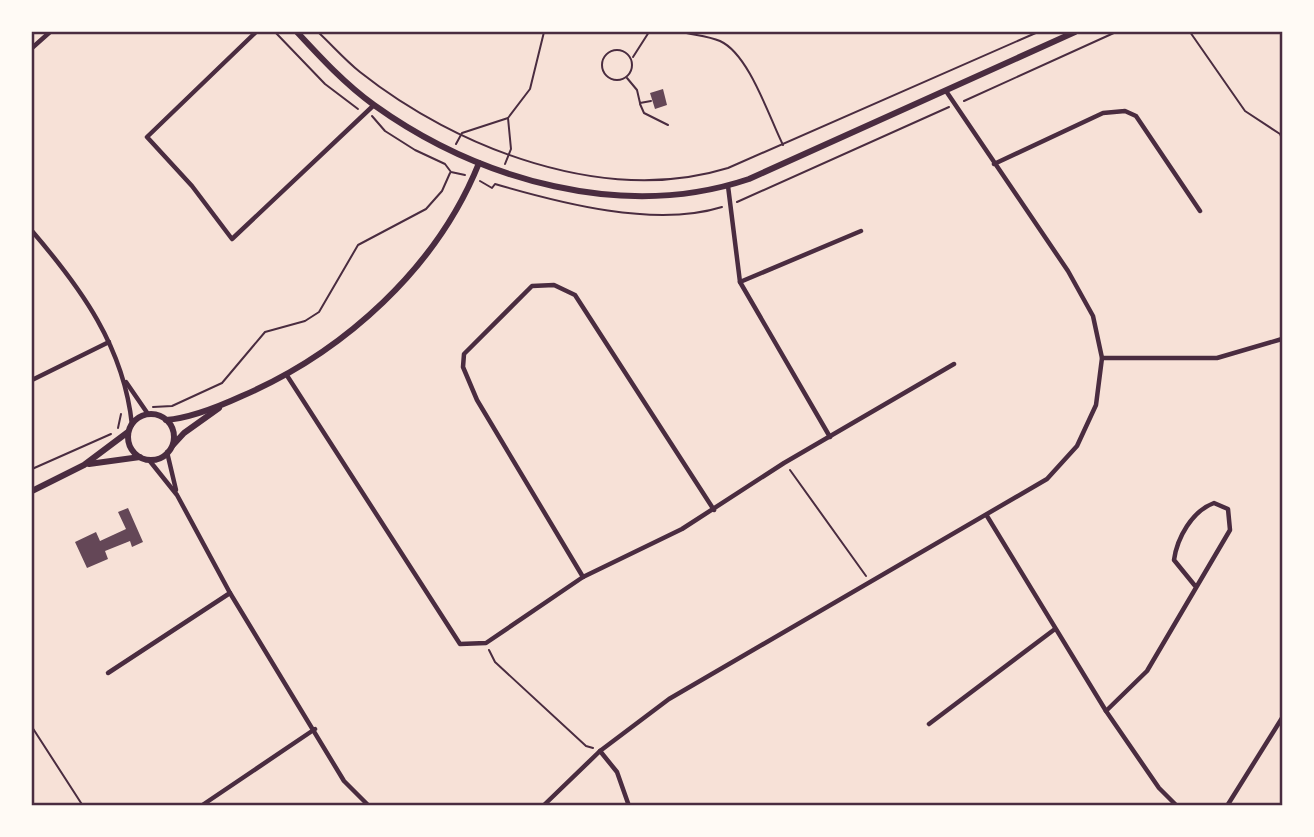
<svg xmlns="http://www.w3.org/2000/svg" width="1314" height="837" font-family="'Exo 2',sans-serif">
	<style>
		.building { fill: #644757 }
		.lines { fill: none; stroke-linecap: round; stroke-linejoin: round }
		.path { stroke: #4a2c40; stroke-width: 2 }
		.minor { stroke: #4a2c40; stroke-width: 4.5 }
		.tertiary { stroke: #4a2c40; stroke-width: 6 }
		.neatline { fill: none; stroke: #4a2c40; stroke-width: 2.5 }
	</style>
	<rect width="100%" height="100%" fill="#f7e1d7"/>
	<g class="building">
		<path d="M663,89L667,105L655,109L650,93Z"/>
		<path d="M128,508L143,542L132,547L130,541L105,551L108,559L87,568L75,542L96,532L100,541L126,529L118,512Z"/>
	</g>
	<g class="lines">
		<g class="path">
			<path d="M275,32L325,84L358,109"/>
			<path d="M318,32C332,45 345,60 360,72C457,149 605,206 728,168L1038,32"/>
			<path d="M682,32C694,35 709,36 720,41C749,54 769,117 783,145"/>
			<path d="M1190,32L1245,111L1280,134L1282,139"/>
			<circle cx="617" cy="65" r="15"/>
			<path d="M633,57L649,32"/>
			<path d="M627,78L637,90L640,103L651,101"/>
			<path d="M964,101L1116,32"/>
			<path d="M640,104L644,113L668,125"/>
			<path d="M372,116L385,131L415,150L445,164L451,172L465,175"/>
			<path d="M456,144L462,133L508,118L530,89L544,32"/>
			<path d="M505,164L511,149L508,118"/>
			<path d="M480,181L492,188L495,184C560,203 655,228 722,207"/>
			<path d="M737,202L949,107"/>
			<path d="M153,407L172,406L222,383L265,332L305,321L319,312L358,245L426,209L442,191L450,173"/>
			<path d="M118,428L121,414"/>
			<path d="M32,469L111,434"/>
			<path d="M790,470L866,576"/>
			<path d="M489,650L495,662L586,746L593,748"/>
			<path d="M32,727L83,806"/>
		</g>
		<g class="minor">
			<path d="M256,32L147,137L192,186L232,239L374,105"/>
			<path d="M32,48L50,32"/>
			<path d="M994,164L1103,113L1125,111L1136,116L1200,211"/>
			<path d="M728,186L740,282L830,437"/>
			<path d="M32,231C81,288 124,347 132,425"/>
			<path d="M740,282L861,231"/>
			<path d="M1102,358H1217L1282,339"/>
			<path d="M286,374L460,644L486,643L583,577L682,529L784,463L954,364"/>
			<path d="M32,380L109,342"/>
			<path d="M126,382L148,414"/>
			<path d="M167,452L176,490"/>
			<path d="M149,460L177,495L230,593L344,781L369,806"/>
			<path d="M987,516L1106,711L1159,788L1177,806"/>
			<path d="M583,577L477,400L463,367L464,354L532,286L554,285L575,295L714,510"/>
			<path d="M108,673L230,593"/>
			<path d="M1106,711L1147,671L1230,530L1228,509L1214,503C1192,511 1177,538 1174,560L1196,587"/>
			<path d="M929,724L1055,629"/>
			<path d="M600,751L617,772L629,806"/>
			<path d="M201,806L315,729"/>
			<path d="M543,806L600,751L669,699L1047,479L1077,446L1096,405L1102,358L1093,316L1068,271L946,91"/>
			<path d="M1227,806L1282,718"/>
		</g>
		<g class="tertiary">
			<path d="M297,32C321,58 345,84 374,105C480,181 624,221 749,179L1075,32"/>
			<circle cx="151" cy="437" r="23"/>
			<path d="M166,420C191,418 218,407 242,396C344,352 437,268 479,163"/>
			<path d="M173,445L184,433L219,408"/>
			<path d="M89,464L140,457"/>
			<path d="M32,491L84,465L128,432"/>
		</g>
	</g>
	<rect width="1314" height="837" fill="none" stroke="#fffaf5" stroke-width="66"/>
	<rect x="33" y="33" width="1248" height="771" class="neatline"/>
</svg>
